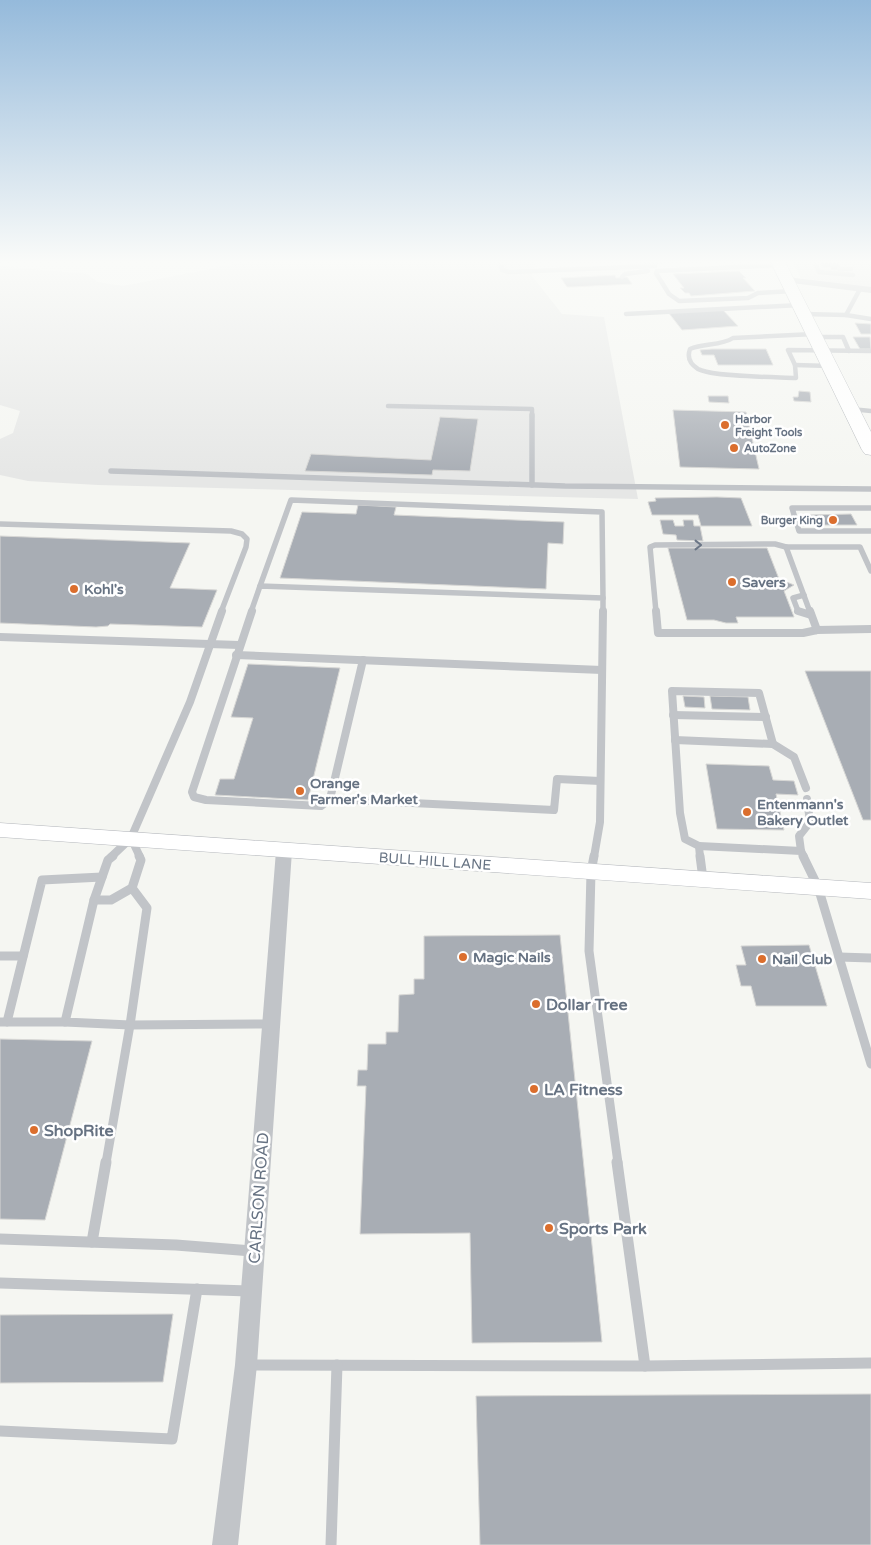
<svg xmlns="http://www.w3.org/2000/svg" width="871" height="1545" font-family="'Varela Round',sans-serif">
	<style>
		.built { fill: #e6e7e6 }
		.building { fill: #a8adb4; stroke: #d7d7d5 }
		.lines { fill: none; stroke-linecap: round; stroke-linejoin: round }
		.secondary-casing { stroke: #b4b7bc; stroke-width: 1 }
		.primary-casing { stroke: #b4b8bc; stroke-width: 1 }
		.service-far4 { stroke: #c1c4c8; stroke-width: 4.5 }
		.service-far3 { stroke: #c1c4c8; stroke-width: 5.5 }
		.service-far2 { stroke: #c1c4c8; stroke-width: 8 }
		.service-far1 { stroke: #c1c4c8; stroke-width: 9 }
		.service { stroke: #c1c4c8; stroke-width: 11 }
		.minor { fill: #c1c4c8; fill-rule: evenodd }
		.secondary { fill: #fff; fill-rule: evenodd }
		.primary { fill: #fff; fill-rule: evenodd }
		.oneway { stroke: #6b7686 }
		.poi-dot { fill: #db6e2d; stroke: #fff; stroke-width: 2 }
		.labels { text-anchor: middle; stroke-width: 5; stroke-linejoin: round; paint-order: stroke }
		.far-poi-label { font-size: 11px; font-weight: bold; fill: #667282; stroke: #fff; text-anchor: start }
		.poi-label { font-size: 14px; font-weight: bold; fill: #667282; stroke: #fff; text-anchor: start }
		.street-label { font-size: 14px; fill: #667282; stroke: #fff }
		.near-poi-label { font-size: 16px; font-weight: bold; fill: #667282; stroke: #fff; text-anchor: start }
		.near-street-label { font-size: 16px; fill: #667282; stroke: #fff }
	</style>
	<rect width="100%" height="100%" fill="#f5f6f2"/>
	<g class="built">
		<path d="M256,260H536L532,276L562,314L604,317L638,499L98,485L28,481L0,475V439L13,433L20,411L0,405V266L88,274L97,282L123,286Z"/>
		<path d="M791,260H871V288L801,278Z"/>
	</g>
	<g class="building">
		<path d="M820,262H838L841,267L840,270H831L830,267H823Z"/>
		<path d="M739,271L746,278H743L755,291L691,296L689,293H685L680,288H684L673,274Z"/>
		<path d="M615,275L616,278L627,277L632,284L572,287H567L561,278Z"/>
		<path d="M722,309L738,326L682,330L668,312Z"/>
		<path d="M855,323L871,324V334H861Z"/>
		<path d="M853,337H870L871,349H860Z"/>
		<path d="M712,349H766L773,365H718L714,355H702L700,350Z"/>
		<path d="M799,391L810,392L811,402L794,401L793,397H798Z"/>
		<path d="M708,396H728L729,403L709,402Z"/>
		<path d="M673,410L746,412L759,469L680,467Z"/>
		<path d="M440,417L478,419L470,471L433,470L432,475L305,471L311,454L431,460Z"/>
		<path d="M717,497L741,498L752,526H701L698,515H652L648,502L656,501L655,498Z"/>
		<path d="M358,505L396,507L394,515L564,522L563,544L548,543L546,589L280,578L302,512L356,514Z"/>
		<path d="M851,514L857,525H815L810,515Z"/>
		<path d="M660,520H673L675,526H684L683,520H693L694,526H700L703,541L677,540L676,535L663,534Z"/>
		<path d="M0,536L190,543L170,588L217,590L202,627L110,624L108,626L96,627L0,623Z"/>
		<path d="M668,548H767L779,579L794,585L784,591L794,617H736L738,623H726L714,620H687Z"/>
		<path d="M248,664L340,668L308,800L215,795L220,779H234L253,718L231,717Z"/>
		<path d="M805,671H871V820H863Z"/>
		<path d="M683,696L704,697L705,708L685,707Z"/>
		<path d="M710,696L748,697L750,710L712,709Z"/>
		<path d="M706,764L769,766L773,780L794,781L798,795L776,794L784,830L717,829Z"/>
		<path d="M560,935L602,1342L472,1343L470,1233L360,1234L366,1086H357L358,1070H367L368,1044H386V1032H398L399,995L414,994V979H424V936Z"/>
		<path d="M809,945L827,1006H756L751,986H741L736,965H746L741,946Z"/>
		<path d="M0,1039L92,1041L45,1220L0,1219Z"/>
		<path d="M173,1314L163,1382L0,1383V1315Z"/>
		<path d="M871,1394V1545H480L476,1396Z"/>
	</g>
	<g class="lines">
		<defs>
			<path id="secondary" d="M0,823L871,883V899L0,837Z"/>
			<path id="primary" d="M770,260H784L871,432V455L865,454L862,450Z"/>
		</defs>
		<use href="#secondary" class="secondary-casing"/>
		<use href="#primary" class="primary-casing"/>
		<g class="service-far4">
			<path d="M500,260L502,270L510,272L655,266"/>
			<path d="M561,260H618"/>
			<path d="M633,260L647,262"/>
			<path d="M814,260L819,272L853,275"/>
			<path d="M648,262L701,260"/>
			<path d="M780,265L657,271L656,273L669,294L679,301L748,298L758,293L793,291"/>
			<path d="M839,269H851"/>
			<path d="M622,277L625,274L648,271"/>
			<path d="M626,314L800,305"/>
			<path d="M804,314L846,315L871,319"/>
			<path d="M846,315L860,289"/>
			<path d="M814,334L733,338C721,346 704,343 690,349C687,357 690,364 698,369C713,377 776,377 796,378L795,365L788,350L871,351"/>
			<path d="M815,337H843L849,351"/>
			<path d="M795,365L830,366"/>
			<path d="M388,406L532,409V417"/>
			<path d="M851,409L871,411"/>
		</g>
		<g class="service-far3">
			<path d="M532,415V485"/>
			<path d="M111,471L565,486L871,489"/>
			<path d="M871,508H792L799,531H871"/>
			<path d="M0,524L231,531L242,534L247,539L246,547L221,612"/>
			<path d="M260,586L291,500L602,512L603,598"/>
			<path d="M251,612L260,586L603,598V612"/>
			<path d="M656,612L650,547L655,545L775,544L786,547"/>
			<path d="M802,612L798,611L793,598L804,595"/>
			<path d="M810,612L786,547H860L871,571"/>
		</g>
		<g class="service-far2">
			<path d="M252,611L192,792L194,797L206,800L321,806L330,799L554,810L557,779L600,781"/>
			<path d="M656,611L658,633H803L817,630L871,629"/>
			<path d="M798,611L811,615"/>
			<path d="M810,611L817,630"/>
			<path d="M0,637L239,645"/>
			<path d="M236,655L602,670"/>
			<path d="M673,715L766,717"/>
			<path d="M675,740L773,744"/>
			<path d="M330,799L363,660"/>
			<path d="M131,838L140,857"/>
			<path d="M699,846L685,839L680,813L672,691L759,693L773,744L794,757L806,788"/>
			<path d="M801,851L799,836L810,822L807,799"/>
			<path d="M111,857L131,838L190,702L222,611"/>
			<path d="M594,857L600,822L603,611"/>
			<path d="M700,857L699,846L801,851L804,857"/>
		</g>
		<g class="service-far1">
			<path d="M113,856L108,860L94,900L65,1022L130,1025L270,1024"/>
			<path d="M594,856L591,872L589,951L618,1163"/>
			<path d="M700,856L703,879"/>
			<path d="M803,856L818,887L871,1064"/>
			<path d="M94,900H111L132,888L141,860L139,856"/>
			<path d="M0,956H23"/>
			<path d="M839,957L871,958"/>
			<path d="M0,1022H65"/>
			<path d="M7,1022L42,880L102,877"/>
			<path d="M106,1163L130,1025L147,908L132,888"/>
		</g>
		<g class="service">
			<path d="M617,1162L645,1366"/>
			<path d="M0,1239L176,1245L252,1251"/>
			<path d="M92,1242L106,1162"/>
			<path d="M0,1283L249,1291"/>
			<path d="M248,1365L645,1366L871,1363"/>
			<path d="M0,1431L172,1439L197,1289"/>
			<path d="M331,1545L337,1365"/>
		</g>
		<g class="minor">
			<path d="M787,277L871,287V293L784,282V278Z"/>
			<path d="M284,846L290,847L292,851L257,1365L238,1545H212L235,1365L276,851L278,847Z"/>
		</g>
		<use href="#secondary" class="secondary"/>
		<use href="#primary" class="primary"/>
	</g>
	<defs><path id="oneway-chevron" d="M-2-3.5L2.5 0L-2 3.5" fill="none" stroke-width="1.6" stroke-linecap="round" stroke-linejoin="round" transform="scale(1.25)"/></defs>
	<use class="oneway" href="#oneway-chevron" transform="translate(698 545)"/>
	<linearGradient id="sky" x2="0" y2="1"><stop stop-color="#95badb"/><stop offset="0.55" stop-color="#fafbf9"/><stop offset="1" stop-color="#fafbf9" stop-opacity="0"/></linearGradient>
	<rect width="871" height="476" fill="url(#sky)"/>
	<g class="poi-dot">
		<circle cx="725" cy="425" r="5"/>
		<circle cx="734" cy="448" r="5"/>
		<circle cx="833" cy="520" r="5"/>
		<circle cx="732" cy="582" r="5"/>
		<circle cx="74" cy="589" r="5"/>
		<circle cx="300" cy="791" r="5"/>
		<circle cx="747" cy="812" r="5"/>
		<circle cx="463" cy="957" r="5"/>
		<circle cx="762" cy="959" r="5"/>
		<circle cx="536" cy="1004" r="5"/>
		<circle cx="534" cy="1089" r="5"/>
		<circle cx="34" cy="1130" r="5"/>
		<circle cx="549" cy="1228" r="5"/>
	</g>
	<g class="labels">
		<g class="far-poi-label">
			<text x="735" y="423">Harbor<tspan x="735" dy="13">Freight Tools</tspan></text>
			<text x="744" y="452">AutoZone</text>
			<text x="823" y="524" text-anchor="end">Burger King</text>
		</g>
		<g class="poi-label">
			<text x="742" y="587">Savers</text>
			<text x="84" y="594">Kohl's</text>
			<text x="310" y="788">Orange<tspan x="310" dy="16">Farmer's Market</tspan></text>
			<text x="757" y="809">Entenmann's<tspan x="757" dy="16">Bakery Outlet</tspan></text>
			<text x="473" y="962">Magic Nails</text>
			<text x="772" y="964">Nail Club</text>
		</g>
		<g class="street-label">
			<text transform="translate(435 861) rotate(4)" y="5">BULL HILL LANE</text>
		</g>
		<g class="near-poi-label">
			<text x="546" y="1010">Dollar Tree</text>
			<text x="544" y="1095">LA Fitness</text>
			<text x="44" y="1136">ShopRite</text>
			<text x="559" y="1234">Sports Park</text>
		</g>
		<g class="near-street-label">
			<text transform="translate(258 1198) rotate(-86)" y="6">CARLSON ROAD</text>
		</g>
	</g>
</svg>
